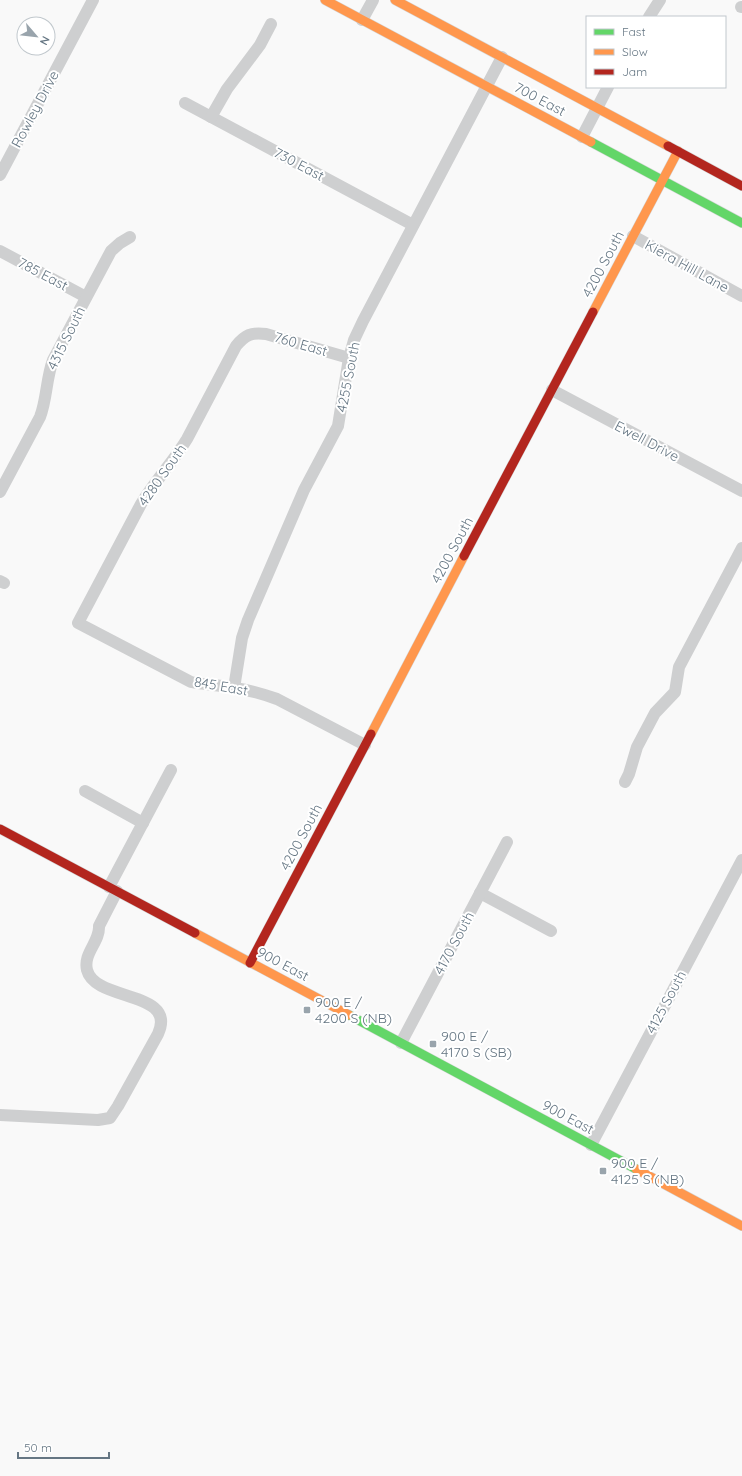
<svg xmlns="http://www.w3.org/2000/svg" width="742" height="1476" font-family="Quicksand,sans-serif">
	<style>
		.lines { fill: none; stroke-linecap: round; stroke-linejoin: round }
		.fast-casing { stroke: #d5d6d7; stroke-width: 10 }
		.slow-casing { stroke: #d5d6d7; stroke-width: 10 }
		.jam-casing { stroke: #d5d6d7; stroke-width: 10 }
		.street { stroke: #cecfd0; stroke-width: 12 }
		.fast { stroke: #63d668; stroke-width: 9 }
		.slow { stroke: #ff974d; stroke-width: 9 }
		.jam { stroke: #b3261e; stroke-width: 9 }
		.poi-dot { fill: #99a4ac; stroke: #fff; stroke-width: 1.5 }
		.labels { text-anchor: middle; stroke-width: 4; stroke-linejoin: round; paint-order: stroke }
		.street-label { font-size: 14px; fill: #657683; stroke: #fff }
		.poi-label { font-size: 14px; fill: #657683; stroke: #fff; text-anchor: start }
	</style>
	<rect width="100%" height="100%" fill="#f9f9f9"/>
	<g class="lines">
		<defs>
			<g id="fast">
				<path d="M591,142L742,223"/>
				<path d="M349,1015L636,1169"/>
			</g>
			<g id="slow">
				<path d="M325,0L591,142"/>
				<path d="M395,0L668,146"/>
				<path d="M593,312L678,151"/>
				<path d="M371,734L464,556"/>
				<path d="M195,933L349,1015"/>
				<path d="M636,1169L742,1226"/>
			</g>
			<g id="jam">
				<path d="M668,146L742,186"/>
				<path d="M464,556L593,312"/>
				<path d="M0,829L195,933"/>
				<path d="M250,963L371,734"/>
			</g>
		</defs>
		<use href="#fast" class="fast-casing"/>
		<use href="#slow" class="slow-casing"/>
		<use href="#jam" class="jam-casing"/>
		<g class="street">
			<path d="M741,7H742"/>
			<path d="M649,17L660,0"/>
			<path d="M362,20L373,0"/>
			<path d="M185,103L413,225"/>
			<path d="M211,117L227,89L260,45L271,24"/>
			<path d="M582,137L608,87"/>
			<path d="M0,175L93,0"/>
			<path d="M633,236L742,296"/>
			<path d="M0,251L86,297"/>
			<path d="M349,358L266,334C251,332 245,335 236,346L187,439C173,462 155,481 141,504L78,623L191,682C205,685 220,685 235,688C249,690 263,694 277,699L365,745"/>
			<path d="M552,390L742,491"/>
			<path d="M0,492L40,417C47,399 46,379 53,360L111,251L120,243L130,237"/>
			<path d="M0,581L4,583"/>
			<path d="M234,688L242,638L248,620L304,490L338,426L349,358L354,340L363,321L502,57"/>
			<path d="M625,782L629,774L637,747L655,713L675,692L679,667L742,548"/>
			<path d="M85,791L143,823"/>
			<path d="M109,887L171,770"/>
			<path d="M480,893L551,931"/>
			<path d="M401,1043L507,842"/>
			<path d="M0,1115L98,1120L110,1118L118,1106L158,1034C178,990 95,1002 87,970C83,953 100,942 99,926L117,891"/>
			<path d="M591,1145L742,860"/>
		</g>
		<use href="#fast" class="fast"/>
		<use href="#slow" class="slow"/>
		<use href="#jam" class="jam"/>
	</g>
	<g class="poi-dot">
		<rect x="303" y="1006" width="8" height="8" rx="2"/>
		<rect x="429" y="1040" width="8" height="8" rx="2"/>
		<rect x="599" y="1167" width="8" height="8" rx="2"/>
	</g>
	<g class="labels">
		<g class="street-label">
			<text transform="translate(540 99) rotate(28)" y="5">700 East</text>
			<text transform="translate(35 109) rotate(-62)" y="5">Rowley Drive</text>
			<text transform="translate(299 164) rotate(28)" y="5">730 East</text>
			<text transform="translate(603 264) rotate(-62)" y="5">4200 South</text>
			<text transform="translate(687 266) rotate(29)" y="5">Kiera Hill Lane</text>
			<text transform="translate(43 274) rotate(28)" y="5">785 East</text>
			<text transform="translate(66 338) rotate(-64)" y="5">4315 South</text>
			<text transform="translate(301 344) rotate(16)" y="5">760 East</text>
			<text transform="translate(348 377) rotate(-79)" y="5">4255 South</text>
			<text transform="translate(647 441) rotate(28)" y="5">Ewell Drive</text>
			<text transform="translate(162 475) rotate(-55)" y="5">4280 South</text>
			<text transform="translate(452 550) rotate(-62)" y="5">4200 South</text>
			<text transform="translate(221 686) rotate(10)" y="5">845 East</text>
			<text transform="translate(301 837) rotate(-62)" y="5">4200 South</text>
			<text transform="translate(454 943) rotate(-62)" y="5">4170 South</text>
			<text transform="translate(283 964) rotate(28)" y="5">900 East</text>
			<text transform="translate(666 1002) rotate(-62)" y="5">4125 South</text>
			<text transform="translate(568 1117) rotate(28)" y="5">900 East</text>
		</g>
		<g class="poi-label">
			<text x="315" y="1007">900 E /<tspan x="315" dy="16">4200 S (NB)</tspan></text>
			<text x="441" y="1041">900 E /<tspan x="441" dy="16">4170 S (SB)</tspan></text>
			<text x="611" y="1168">900 E /<tspan x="611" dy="16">4125 S (NB)</tspan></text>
		</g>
	</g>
	<rect x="586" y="16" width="140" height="72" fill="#ffffff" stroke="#c1c8cd"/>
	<rect x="594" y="29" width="20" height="6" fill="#63d668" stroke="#c1c8cd"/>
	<text x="622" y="36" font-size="12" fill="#657683">Fast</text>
	<rect x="594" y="49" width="20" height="6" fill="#ff974d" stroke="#c1c8cd"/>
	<text x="622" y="56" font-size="12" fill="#657683">Slow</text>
	<rect x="594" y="69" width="20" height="6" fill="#b3261e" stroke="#c1c8cd"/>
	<text x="622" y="76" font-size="12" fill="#657683">Jam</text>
	<g transform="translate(36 36) rotate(118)"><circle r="19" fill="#ffffff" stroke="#c1c8cd"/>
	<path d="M0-3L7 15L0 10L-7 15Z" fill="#99a4ac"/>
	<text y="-6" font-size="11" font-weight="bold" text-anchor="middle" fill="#657683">N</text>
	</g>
	<path d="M18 1452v6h91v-6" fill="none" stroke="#657683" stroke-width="2"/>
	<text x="24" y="1452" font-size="12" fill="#657683" stroke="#ffffff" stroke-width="3" paint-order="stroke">50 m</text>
</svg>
